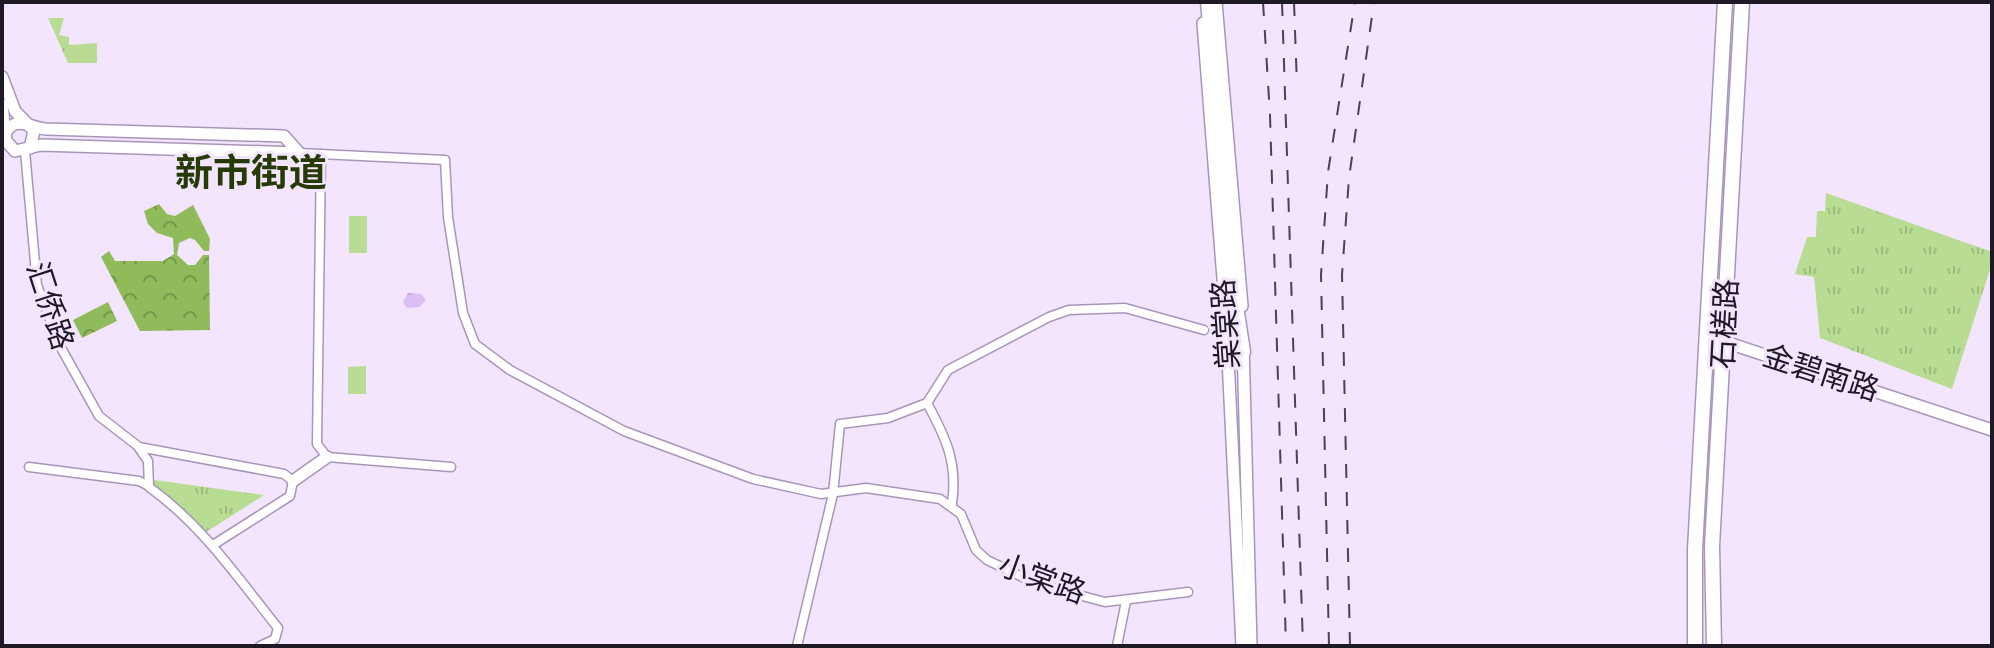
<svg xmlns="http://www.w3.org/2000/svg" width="1994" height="648" font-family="Jost,'Noto Sans SC',sans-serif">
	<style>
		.green { fill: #b9dc93 }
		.forest { fill: url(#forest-crowns) }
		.park { fill: url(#park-tufts) }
		.water { fill: url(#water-waves) }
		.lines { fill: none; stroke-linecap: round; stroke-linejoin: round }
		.minor-casing { stroke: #a995ba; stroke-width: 11 }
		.tertiary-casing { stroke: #a995ba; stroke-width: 14 }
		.secondary-casing { stroke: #a995ba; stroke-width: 15 }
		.primary-casing { stroke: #a995ba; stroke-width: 17 }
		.minor { stroke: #fff; stroke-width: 8 }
		.tertiary { stroke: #fff; stroke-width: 11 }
		.secondary { stroke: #fff; stroke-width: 12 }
		.primary { stroke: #fff; stroke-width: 14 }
		.rail { stroke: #4b4352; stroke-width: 2; stroke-dasharray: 14 14; stroke-linecap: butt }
		.labels { text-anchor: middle; stroke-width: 6; stroke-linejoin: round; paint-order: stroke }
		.street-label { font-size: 30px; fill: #1f1825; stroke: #f2e5fd }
		.district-label { font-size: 38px; font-weight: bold; fill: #263a04; stroke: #f2e5fd }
	</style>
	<defs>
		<pattern id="forest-crowns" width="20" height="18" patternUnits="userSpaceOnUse" patternTransform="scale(2)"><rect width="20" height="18" fill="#90bb5b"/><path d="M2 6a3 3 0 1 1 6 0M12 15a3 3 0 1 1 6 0" fill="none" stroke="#75974b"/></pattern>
		<pattern id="park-tufts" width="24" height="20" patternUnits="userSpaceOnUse" patternTransform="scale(2)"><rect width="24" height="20" fill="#b9dc93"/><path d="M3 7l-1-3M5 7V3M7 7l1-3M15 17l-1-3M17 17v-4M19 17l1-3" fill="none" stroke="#9fbc7f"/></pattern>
		<pattern id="water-waves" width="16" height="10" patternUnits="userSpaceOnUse" patternTransform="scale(2)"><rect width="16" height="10" fill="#dbbdf4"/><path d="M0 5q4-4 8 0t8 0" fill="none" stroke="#bca2d1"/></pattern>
	</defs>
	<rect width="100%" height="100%" fill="#f2e5fd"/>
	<g class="green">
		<rect x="349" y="216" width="18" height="37"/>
		<path d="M366,366V394H348V367Z"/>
	</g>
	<g class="forest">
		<path d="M159,204L167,214L175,216L193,205L210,239L209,251H204L195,240L190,238L179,243L177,255L188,265H195L203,255H209L210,330L140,331L101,257L109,251L115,261H163L174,254L173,238L157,233L148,224L144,211Z"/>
		<path d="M108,302L117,321L82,338L73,320Z"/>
	</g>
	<g class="park">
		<path d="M48,18H64L59,35L69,37V45L97,43V63H68Z"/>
		<path d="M1826,193L1992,252V263L1952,389L1820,338L1814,277L1795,274L1807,237H1816L1817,211H1825Z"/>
		<path d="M147,479L264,495L203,534L149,487Z"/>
	</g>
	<path class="water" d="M408,293L421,294L426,300L419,307L407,308L403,302Z"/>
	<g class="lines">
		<defs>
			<g id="minor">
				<path d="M25,151L37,285L60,346L99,416L139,447L284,474L293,481L290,496L213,545"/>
				<path d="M299,153L445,160L448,217L463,313L475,344L510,370L624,431L753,479L821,494L866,488L940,499L961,514L976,550L987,560L1037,584L1105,602L1188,592"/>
				<path d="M321,154L317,444L327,457L451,467"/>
				<path d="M927,403C946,438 958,463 952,504"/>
				<path d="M139,448L148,461L149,487C202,525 238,578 278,628L275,639L260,646"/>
				<path d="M29,467L139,481L149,486"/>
				<path d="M797,646L833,494L840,424L888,418L927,403L948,370L1049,317L1069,310L1125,308L1204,330"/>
				<path d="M1117,646L1126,601"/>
			</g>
			<g id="tertiary">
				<path d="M1216,2L1242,306"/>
				<path d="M1203,23L1226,317L1242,646"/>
				<path d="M2,77L15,111L34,131L30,148"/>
				<path d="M2,105L6,141L15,151L41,145L299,153"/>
				<path d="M6,132C17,115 30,128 46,129L284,136L299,153"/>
				<path d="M1707,336L1992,430"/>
				<path d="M1243,343L1251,646"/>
				<path d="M293,481L327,457"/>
			</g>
			<path id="secondary" d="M1207,2L1233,280L1244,352"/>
			<g id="primary">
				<path d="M1695,646V550L1725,2"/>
				<path d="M1714,646L1712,546L1742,2"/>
			</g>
		</defs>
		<use href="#minor" class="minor-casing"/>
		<use href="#tertiary" class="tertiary-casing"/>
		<use href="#secondary" class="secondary-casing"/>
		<use href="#primary" class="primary-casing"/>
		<use href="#minor" class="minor"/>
		<use href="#tertiary" class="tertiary"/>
		<use href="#secondary" class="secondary"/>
		<use href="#primary" class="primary"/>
		<g class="rail">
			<path d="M1263,2L1270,115L1286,646"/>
			<path d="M1282,2L1303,646"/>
			<path d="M1294,2L1297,86"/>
			<path d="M1329,646L1321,275L1328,172L1355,2"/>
			<path d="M1350,646L1342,275L1349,178L1374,2"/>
		</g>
	</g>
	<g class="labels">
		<g class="street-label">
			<text transform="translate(50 306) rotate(72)" y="10">汇侨路</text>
			<text transform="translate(1226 324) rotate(-94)" y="10">棠棠路</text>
			<text transform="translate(1725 324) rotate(-87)" y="10">石槎路</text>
			<text transform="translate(1821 373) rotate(18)" y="10">金碧南路</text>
			<text transform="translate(1042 579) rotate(20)" y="10">小棠路</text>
		</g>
		<g class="district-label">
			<text x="251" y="186">新市街道</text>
		</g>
	</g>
	<rect width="1994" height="648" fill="none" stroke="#1f1825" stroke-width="8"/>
</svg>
